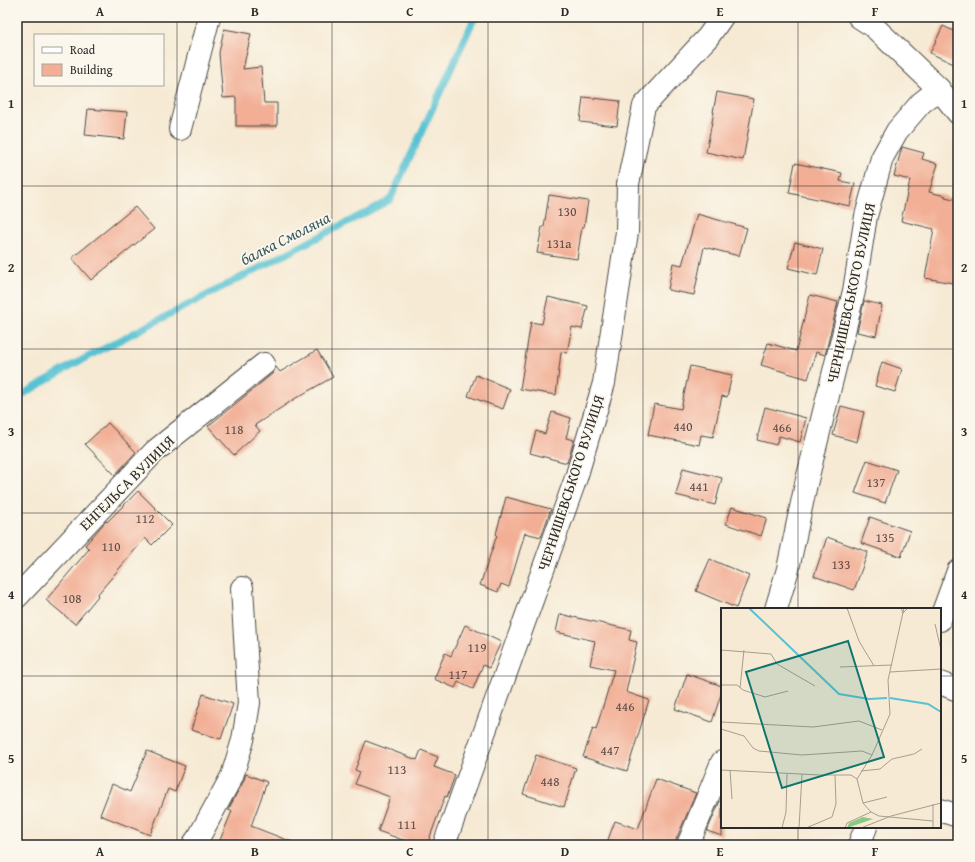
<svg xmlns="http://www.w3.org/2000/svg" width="975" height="862" font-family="'Gentium Book Plus',serif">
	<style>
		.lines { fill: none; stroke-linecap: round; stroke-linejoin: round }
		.stream { stroke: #58c2d3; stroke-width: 7 }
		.building { fill: #f2af95 }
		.minor-casing { stroke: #494844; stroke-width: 24 }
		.minor { stroke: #fff; stroke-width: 22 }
		.grid { fill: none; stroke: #2b2b2b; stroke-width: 1; stroke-opacity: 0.55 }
		.labels { text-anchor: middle; stroke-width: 3.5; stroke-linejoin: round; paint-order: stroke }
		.number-label { font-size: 13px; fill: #5d4c46 }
		.street-label { font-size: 15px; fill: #2b2b2b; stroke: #fbf7ec }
		.water-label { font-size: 16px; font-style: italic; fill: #38585d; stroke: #fbf7ec }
		.inset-river { fill: none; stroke: #58c2d3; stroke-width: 2 }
		.inset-road { fill: none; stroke: #a59e90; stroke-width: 1 }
		.view { fill: #0f766e; fill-opacity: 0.15; stroke: #0f766e; stroke-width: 2 }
		.inset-edge { fill: none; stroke: #2b2b2b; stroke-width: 2 }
		.neatline { fill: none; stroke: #2b2b2b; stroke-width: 1.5 }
		.grid-label { font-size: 13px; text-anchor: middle; font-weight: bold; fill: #2b2b2b }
	</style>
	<rect width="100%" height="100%" fill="#fbf7ec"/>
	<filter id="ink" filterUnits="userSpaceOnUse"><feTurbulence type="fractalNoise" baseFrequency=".025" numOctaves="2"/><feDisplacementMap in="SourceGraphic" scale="8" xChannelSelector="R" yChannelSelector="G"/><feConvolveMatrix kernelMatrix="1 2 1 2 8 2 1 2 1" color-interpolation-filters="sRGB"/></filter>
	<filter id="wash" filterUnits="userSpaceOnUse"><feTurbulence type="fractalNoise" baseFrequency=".012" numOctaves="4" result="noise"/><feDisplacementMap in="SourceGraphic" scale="16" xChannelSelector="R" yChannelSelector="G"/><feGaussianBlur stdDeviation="0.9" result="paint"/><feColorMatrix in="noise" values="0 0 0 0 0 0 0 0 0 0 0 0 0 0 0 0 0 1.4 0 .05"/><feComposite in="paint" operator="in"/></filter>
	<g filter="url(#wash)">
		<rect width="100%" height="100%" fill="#f6ead4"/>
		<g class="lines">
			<path class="stream" d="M17,398L74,364L390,200L475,17"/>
		</g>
		<g id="blocks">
			<g class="building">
				<path d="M943,26L958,33V66L930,53Z"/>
				<path d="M224,29L251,34L243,69L261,67L264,103H277V126H236V97L223,98L219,53Z"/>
				<path d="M717,92L754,99L743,160L706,152L714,112H713Z"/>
				<path d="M583,97L620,101L617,126L580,122Z"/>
				<path d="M88,109L127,112L124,139L85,135Z"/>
				<path d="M902,147L924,153L922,159L938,164L929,192L946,196L945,197L958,200V284L925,278L934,229L901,221L910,180L894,176Z"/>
				<path d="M795,163L842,173L840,181L855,184L850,206L789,193Z"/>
				<path d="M549,195L588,201L584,227H582L577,259L537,253L542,227H544Z"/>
				<path d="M135,207L154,229L91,280L72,258Z"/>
				<path d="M697,214L747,228L739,256L704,247L694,295L668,290L673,263L682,265Z"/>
				<path d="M795,242L823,249L817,275L788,268Z"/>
				<path d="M810,295L838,302L825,355L816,352L808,379L761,365L768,343L796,351Z"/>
				<path d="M548,297L588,306L582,329L572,327L567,353L561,352L556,395L520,389L531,322L542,324Z"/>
				<path d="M864,301L882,305L876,336L857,332Z"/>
				<path d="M317,350L333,377L296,398L255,425L260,431L234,455L208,426L272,374L276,367L280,372Z"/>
				<path d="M882,362L902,369L895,392L875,386Z"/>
				<path d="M690,366L732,375L727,397L722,396L713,437L701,435L699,445L648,435L654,404L681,409Z"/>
				<path d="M476,375L510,389L503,409L468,396Z"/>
				<path d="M841,406L864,412L857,442L833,435Z"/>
				<path d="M765,407L806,418L800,442L779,436L776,445L757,440Z"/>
				<path d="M552,412L571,418L566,438L574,440L567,463L530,453L536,431L545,434Z"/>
				<path d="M108,423L136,452L115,475L85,444Z"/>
				<path d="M867,460L897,470L885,503L855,493Z"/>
				<path d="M683,468L722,478L715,505L676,495Z"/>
				<path d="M138,491L172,525L152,545L145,538L97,595L98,596L75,624L46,600L89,549L85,545L106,521L107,522Z"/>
				<path d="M506,497L551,509L541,537L525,533L509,587L501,584L498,592L480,585L497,535L496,534Z"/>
				<path d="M732,507L767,518L761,536L726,524Z"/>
				<path d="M870,517L910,531L901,557L861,543Z"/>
				<path d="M827,537L868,552L854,590L814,576Z"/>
				<path d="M710,559L749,576L736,608L696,591Z"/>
				<path d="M560,614L631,630L629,640L637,642L626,692L649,700L627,771L583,757L593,728L596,729L614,670L590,665L595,641L556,632Z"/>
				<path d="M465,625L501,642L489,668L483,665L473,689L458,682L455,688L434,679L445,653L451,656Z"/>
				<path d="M687,674L722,686V691L712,722L675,709Z"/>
				<path d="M203,694L233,704L221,739L191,730Z"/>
				<path d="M366,741L417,760L421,750L438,757L434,767L455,775L447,797L445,796L427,845H417L378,831L390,797L355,784L360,772L355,770Z"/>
				<path d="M147,751L185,766L175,792L168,789L150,835L100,815L112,784L130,792Z"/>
				<path d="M536,755L576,768L564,807L523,794Z"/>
				<path d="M246,774L267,782L251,826L297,844V845H218L232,811L228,810L243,782Z"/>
				<path d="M656,779L696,793L676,840V845H606L615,821L638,829Z"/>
				<path d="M720,801L722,802V836L707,831Z"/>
			</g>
		</g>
	</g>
	<g filter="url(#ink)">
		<use href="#blocks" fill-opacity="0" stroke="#494844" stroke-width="1"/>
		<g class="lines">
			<defs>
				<g id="minor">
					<path d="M859,17L873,26L939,89L958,113"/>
					<path d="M180,129L209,17"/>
					<path d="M17,597L155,451L264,364"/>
					<path d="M776,609L788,569L806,484L854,291L866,216L882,158L897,131L921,103L939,89"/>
					<path d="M940,620L958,571"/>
					<path d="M940,683L958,690"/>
					<path d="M940,810L958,816"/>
					<path d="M193,845L200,835L232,776L243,740L249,703L242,588"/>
					<path d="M444,845L576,478L604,383L627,232L628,184L644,106L708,37L722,17"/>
					<path d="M688,845L722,762"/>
					<path d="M859,845L866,827"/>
				</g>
			</defs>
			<use href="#minor" class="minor-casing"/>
			<use href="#minor" class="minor"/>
		</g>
	</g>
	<path class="grid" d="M177,17V845M332,17V845M488,17V845M643,17V845M798,17V609M17,186H958M17,349H958M17,513H958M17,676H722M940,676H958M798,827V845"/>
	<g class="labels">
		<g class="number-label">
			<text x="567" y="216">130</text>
			<text x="559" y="248">131а</text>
			<text x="683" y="431">440</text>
			<text x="782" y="432">466</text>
			<text x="234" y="434">118</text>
			<text x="876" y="487">137</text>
			<text x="699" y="491">441</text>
			<text x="145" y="523">112</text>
			<text x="885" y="542">135</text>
			<text x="111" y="551">110</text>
			<text x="841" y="569">133</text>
			<text x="72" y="603">108</text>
			<text x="477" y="652">119</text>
			<text x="458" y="679">117</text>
			<text x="625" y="711">446</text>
			<text x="610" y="755">447</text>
			<text x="397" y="774">113</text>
			<text x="550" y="786">448</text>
			<text x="407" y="829">111</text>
		</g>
		<g class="street-label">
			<text transform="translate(851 293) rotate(-78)" y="5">ЧЕРНИШЕВСЬКОГО ВУЛИЦЯ</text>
			<text transform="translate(127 483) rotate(-45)" y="5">ЕНГЕЛЬСА ВУЛИЦЯ</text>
			<text transform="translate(571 483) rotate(-72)" y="5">ЧЕРНИШЕВСЬКОГО ВУЛИЦЯ</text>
		</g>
		<g class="water-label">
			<text transform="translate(285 238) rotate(-27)" y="6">балка Смоляна</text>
		</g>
	</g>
	<g transform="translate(721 608)">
		<rect width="220" height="220" fill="#f6ead4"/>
		<path d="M142,209L152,211L126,220L128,215Z" fill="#89ca82"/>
		<path class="inset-river" d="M28,0L118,86L148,91L166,90M169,90L207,96L220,104"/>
		<path class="inset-road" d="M94,0H109M126,0L138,33L153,58M180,0L182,5L187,0M214,16L220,42M0,42L50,46L56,56L94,78M119,59L171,57M169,64L220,61M0,77H16L22,82L44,89L67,83M19,80L23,42M0,114L92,119L138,113L161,122M0,121L23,128L32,140L38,143L81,147L141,143L151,147M0,162L99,167H130L136,171L142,195L150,204L158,208L212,213M9,162L11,191M140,163L159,161L171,151L193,146L201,141M136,171L151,147L169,106L167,72L183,0M142,195L166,189M212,196V220M61,220L65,204L66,166M78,220L81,166M85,220L111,209L115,196L114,167M124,220L126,215L150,204M140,220L170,208L220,195"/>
		<path class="view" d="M127,33L163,149L61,180L25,64Z"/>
		<rect width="220" height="220" class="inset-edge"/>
	</g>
	<rect width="975" height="862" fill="none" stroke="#fbf7ec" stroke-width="44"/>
	<rect x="34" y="34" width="130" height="52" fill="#fbf7ec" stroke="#a8a59f"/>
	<rect x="42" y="47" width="20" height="6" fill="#ffffff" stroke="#a8a59f"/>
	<text x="70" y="54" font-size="12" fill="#2b2b2b">Road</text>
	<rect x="42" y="64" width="20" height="12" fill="#f2af95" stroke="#a8a59f"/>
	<text x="70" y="74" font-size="12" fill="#2b2b2b">Building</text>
	<rect x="22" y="22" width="931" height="818" class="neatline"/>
	<g class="grid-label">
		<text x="100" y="16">A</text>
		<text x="255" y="16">B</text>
		<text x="410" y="16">C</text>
		<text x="565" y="16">D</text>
		<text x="720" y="16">E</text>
		<text x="875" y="16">F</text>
		<text x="11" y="108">1</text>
		<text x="964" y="108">1</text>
		<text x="11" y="272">2</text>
		<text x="964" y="272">2</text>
		<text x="11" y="436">3</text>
		<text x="964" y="436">3</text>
		<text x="11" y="599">4</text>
		<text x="964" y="599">4</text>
		<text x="11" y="763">5</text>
		<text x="964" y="763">5</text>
		<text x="100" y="856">A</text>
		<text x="255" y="856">B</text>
		<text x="410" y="856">C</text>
		<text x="565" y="856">D</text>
		<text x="720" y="856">E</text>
		<text x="875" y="856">F</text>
	</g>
</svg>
